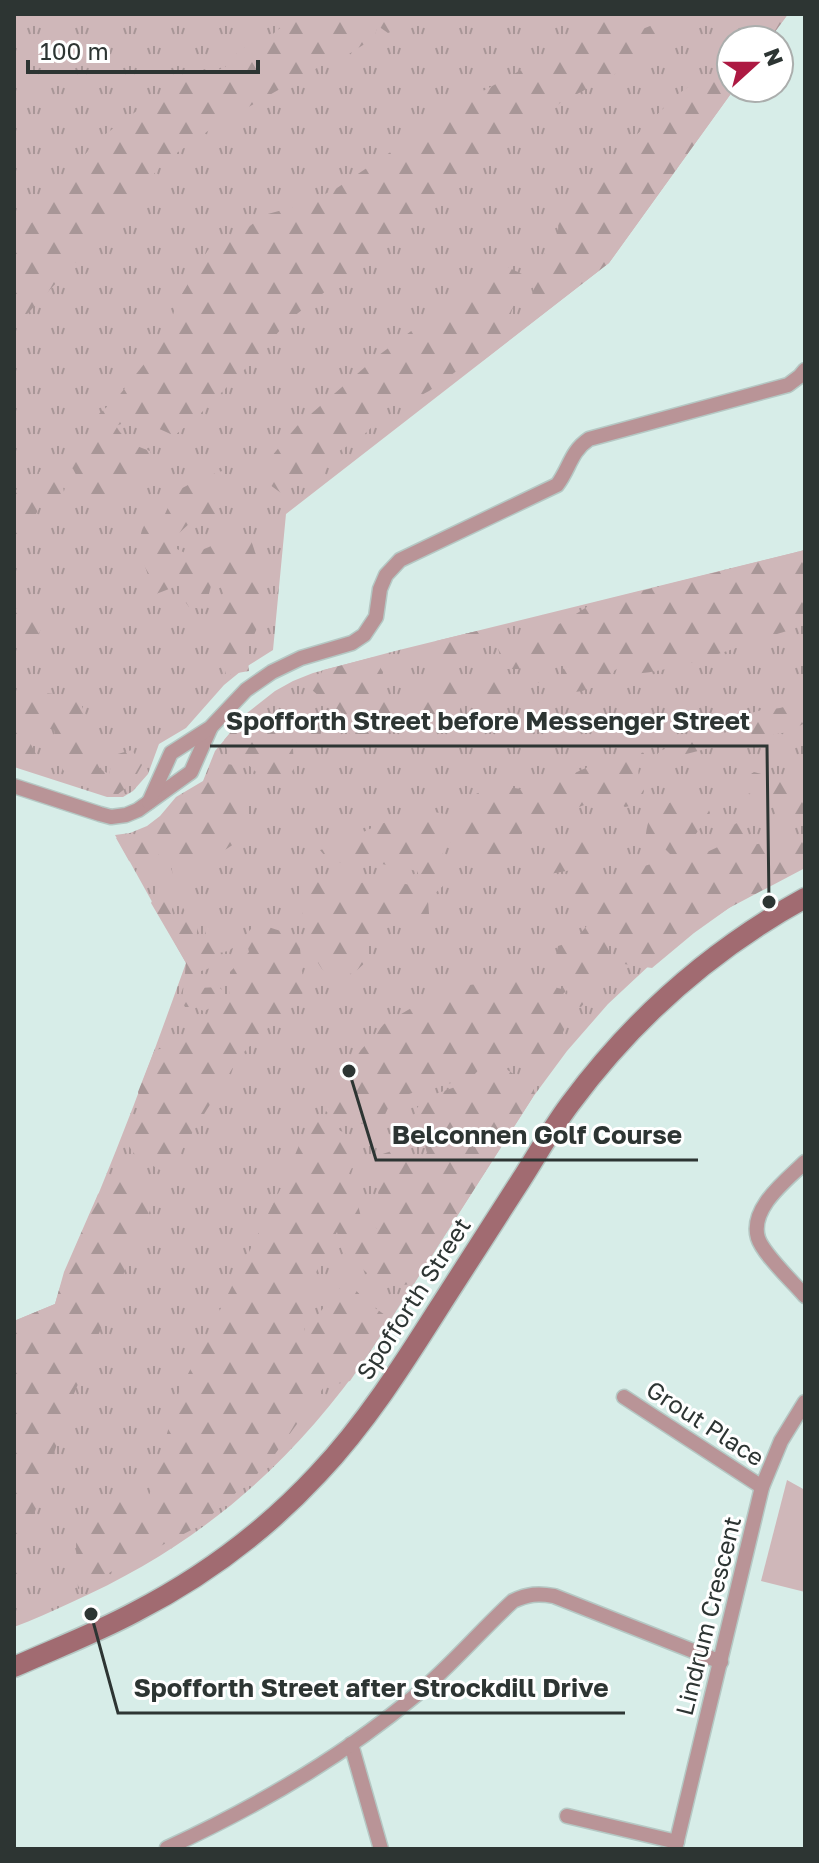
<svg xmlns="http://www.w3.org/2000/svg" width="819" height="1863" font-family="'Golos Text',sans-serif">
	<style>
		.grass { fill: url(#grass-tufts) }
		.forest { fill: url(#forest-firs) }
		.green { fill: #cfb7b9 }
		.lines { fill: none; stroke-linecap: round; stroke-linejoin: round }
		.minor-casing { stroke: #b5c8c4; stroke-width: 17 }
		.secondary-casing { stroke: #b5c8c4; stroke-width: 23 }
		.minor { stroke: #b99497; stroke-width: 14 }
		.secondary { stroke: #a16b71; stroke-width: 20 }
		.labels { text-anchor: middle; stroke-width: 6; stroke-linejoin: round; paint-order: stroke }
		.street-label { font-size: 24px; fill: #2d3533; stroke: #fff }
		.leader { fill: none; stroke: #2d3533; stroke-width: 3 }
		.callout-dot { fill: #2d3533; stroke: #fff; stroke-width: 3 }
		.callout-label { font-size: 26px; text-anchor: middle; font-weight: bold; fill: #2d3533; stroke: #fff; stroke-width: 6; stroke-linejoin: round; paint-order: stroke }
	</style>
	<defs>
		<pattern id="grass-tufts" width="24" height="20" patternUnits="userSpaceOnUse" patternTransform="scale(2)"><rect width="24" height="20" fill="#cfb7b9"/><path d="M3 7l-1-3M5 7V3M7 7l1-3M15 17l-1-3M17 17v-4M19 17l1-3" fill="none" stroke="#a89697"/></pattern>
		<pattern id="forest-firs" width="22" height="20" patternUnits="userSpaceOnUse" patternTransform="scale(2)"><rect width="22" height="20" fill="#cfb7b9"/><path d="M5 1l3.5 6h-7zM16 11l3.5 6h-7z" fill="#a89697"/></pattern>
	</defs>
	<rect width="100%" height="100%" fill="#d7ede8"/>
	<g class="grass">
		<path d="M14,14H788L769,40H731V88H735L609,263L286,514L273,650L246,667L224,685L186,728L159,744L148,774L133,791L123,797H107L14,767Z"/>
		<path d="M805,550V858L668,948L608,1004L567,1051L533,1097L370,1352C290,1467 198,1546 70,1603C52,1611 33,1620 14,1627V1321L55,1304C66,1264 83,1232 98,1195C130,1118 158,1041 186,963L115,835L130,833L147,826L160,816L176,797L203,781L215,751L247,713L275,691L293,681L313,673L395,651Z"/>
	</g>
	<g class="forest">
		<path d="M298,14H433L388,33L378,26L374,38L341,59H325L317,68L215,126L164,162L117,218L14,328V245L95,142L142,107L170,92L202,68L212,73L225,67L241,49L269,37Z"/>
		<path d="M754,14H788L769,40H735L738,29Z"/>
		<path d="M605,20L621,22L635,32L650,26L670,25L680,34L653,54L560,103L475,171L405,223L350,272L288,321L255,359L198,416L174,436C158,427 133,417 116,426C124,440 135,446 150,451L153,461L138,484L117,495L89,499L73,469L68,464C60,480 62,490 69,506L57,511L41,504L36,514L42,532L17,544L14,548V491C29,485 37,477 45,464L58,460L77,444L92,447V420L117,398L168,334L176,304L208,250L241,233L264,215L301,205L334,190L474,96L554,52L570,42L582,23Z"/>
		<path d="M731,56V88H735L609,263L481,362L458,370L429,391L412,400L392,396H380L370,404L372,427L358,440L327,458L324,478C302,477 298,478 281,493L266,482L261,469L297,426L379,355L422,323L440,316L480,278L491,259L524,275L510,316L522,319L530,309L537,266L558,232L559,204L591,180L678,94L703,77L727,69Z"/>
		<path d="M225,470L222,496L212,526L192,521L176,536L175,548L189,555L209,547L232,534H249L264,579L258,626L247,651L249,671L226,675L213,622L225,596L218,581L211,586L205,609L189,607L181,596L179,582L169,589L156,594C148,576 131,538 147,522C152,518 159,516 165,514L175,492L199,479Z"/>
		<path d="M805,550V623L797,621L787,631C735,646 687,670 632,674L622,665L614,671L610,682L582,691L561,694L556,686L563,669L581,656C560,655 555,660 549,681L538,683L532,661L526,662L520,669H503L498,648C509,633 523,636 540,632C558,627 577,613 593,603Z"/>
		<path d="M21,605L38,609L42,628L36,638H14V610Z"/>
		<path d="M477,631L484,640L479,656C463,664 449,669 431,666L430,651L436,641Z"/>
		<path d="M374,657L383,672L380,697L395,699L387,729L355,740L347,731L341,712L320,697L312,690L323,670Z"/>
		<path d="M502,675L510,692L506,706L488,710L479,707L477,688L485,676Z"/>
		<path d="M451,681L463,700L457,718L423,732L412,718L406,707C422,683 423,684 451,681Z"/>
		<path d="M42,693L78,696L85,714L82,728L90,750L100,769L109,774L114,755L132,750L142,765L132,783L117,795L76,781L63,770L54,730L34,724L26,735L39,760L26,765L14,762V710L28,699Z"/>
		<path d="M805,701V723L788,732L729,743L663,760H657L655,757L660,751L667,748L671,739L690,742L707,740L725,733L739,718L757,711L780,708Z"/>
		<path d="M247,713C268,716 271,721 278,740L293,749L294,768L289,777C258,777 259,777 239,754L229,757L224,740Z"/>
		<path d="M321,714L330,717L334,728L322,727L320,737L307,747L297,743L291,730L304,717Z"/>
		<path d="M635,751L644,753C637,768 636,776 644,791L640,804L625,807L607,796L546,820L527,824L513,850L499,863L481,860L465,845L445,841L440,870L446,883L428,900L429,914L422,923C409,918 402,915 389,921L384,932L370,938L367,945L370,958L354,973L335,977C331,975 327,974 324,971C310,958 299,904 300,885L317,882L336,886L382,880L429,888L421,881L417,871L382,864L330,862L320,850L332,847L380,824L426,811L440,813L461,819V805L476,794L494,785L521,789L544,787L588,767Z"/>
		<path d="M217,763L235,765L240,773L237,791L244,798L251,821C235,849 222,856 190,856L186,865L187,874L180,879L173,878L170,854C153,854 149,852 136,864L129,861L116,838L128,839L144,834L154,828L169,815L178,802L200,788Z"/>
		<path d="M754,772L779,779L787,790L805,781V819L787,826L777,815L776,807C765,803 758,796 748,793L741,780Z"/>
		<path d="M683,797H704L710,813L696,834L697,840L707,852L720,846L724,829L737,823L743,826L748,845L787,841L805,834V868L729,908L694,933L652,968L624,964L614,939L605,937L614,968L581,1007L570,1004L567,990L560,997C575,1032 558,1029 554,1058L533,1064L522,1052L508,1061L485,1063L474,1075L457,1082L425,1088L404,1096L389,1106L381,1123L356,1124L344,1114L336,1121L323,1108L361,1050L384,1024L420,1003L461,986L533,977L549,986L562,989L568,980L553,971L558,946L574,941L590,922L579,900L569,891L577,880L582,877L577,869L550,874L539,860L551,847L565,845L590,833L599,852L590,873L608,882L635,869L673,857L665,849L645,845C647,811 654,809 683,797Z"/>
		<path d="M159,886L167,887L174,898L172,910L175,924L181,926L187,920L186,913L181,904L183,898L189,897C192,903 196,909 198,915C200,925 195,932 197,942L202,940L206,934L202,917L208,916L214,918L221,941H230L234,947L228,951L215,954C214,965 213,968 201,971L198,979L199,988L219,987L225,993L223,1002L204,1011L198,1009L194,1003L190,1007H185L182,1001L186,963L151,903Z"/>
		<path d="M256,923L299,937L304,992L240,1056L167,1174L136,1156L125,1141L142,1107L138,1092L154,1051L190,1038L229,999L230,972L249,952L245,936Z"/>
		<path d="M506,1069L534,1088L533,1097L414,1284L389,1286L366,1272L342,1251L337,1232L312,1280L304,1332L346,1280L368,1303L385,1315L383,1332L350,1381L324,1387L267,1465L199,1526L78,1589L76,1544L84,1523L110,1503L149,1496L179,1392L281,1188L311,1117L345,1133L358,1157L344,1182L356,1197L361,1217L379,1230L378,1183L374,1157L400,1148L411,1167L427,1153L415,1111L424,1098Z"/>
		<path d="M129,1174L153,1203L71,1401L30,1527L14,1594V1321L55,1304L64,1272L98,1194Z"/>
	</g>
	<path class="green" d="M787,1480L805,1490V1592L761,1581Z"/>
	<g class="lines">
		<defs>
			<g id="minor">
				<path d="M14,786L100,814L111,817L126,815L138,810L191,772L210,729"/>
				<path d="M149,802L171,753L210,728L246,690L272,672L301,658L352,643L364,635L376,617L380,589L386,575L400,560L557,485C570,468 570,452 589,439L788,385L800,376L805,370"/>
				<path d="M805,1162C787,1180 749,1208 758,1238C763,1254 793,1282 805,1296"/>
				<path d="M624,1397L762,1487"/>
				<path d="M351,1744L381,1849"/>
				<path d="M567,1816L677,1842"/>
				<path d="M167,1848C256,1807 341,1758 416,1695C451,1666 480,1631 513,1601C528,1594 538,1593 554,1596L721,1662"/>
				<path d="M675,1849L762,1487L781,1441L805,1402"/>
			</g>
			<path id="secondary" d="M14,1667C54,1649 96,1633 135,1612C203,1577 266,1530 318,1474C367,1422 404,1363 442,1303C468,1262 495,1221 521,1180C537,1155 552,1128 570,1104C633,1019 712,949 805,898"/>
		</defs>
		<use href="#minor" class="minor-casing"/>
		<use href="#secondary" class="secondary-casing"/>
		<use href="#minor" class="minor"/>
		<use href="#secondary" class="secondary"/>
	</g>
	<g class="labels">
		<g class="street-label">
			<text transform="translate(414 1299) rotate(-57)" y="8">Spofforth Street</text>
			<text transform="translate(705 1424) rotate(33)" y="8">Grout Place</text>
			<text transform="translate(709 1616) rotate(-76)" y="8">Lindrum Crescent</text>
		</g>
	</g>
	<path class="leader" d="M769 902L767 746H210M349 1071L376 1160H698M91 1614L118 1713H625"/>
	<g class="callout-dot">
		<circle cx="769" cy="902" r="8"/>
		<circle cx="349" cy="1071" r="8"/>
		<circle cx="91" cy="1614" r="8"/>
	</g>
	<g class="callout-label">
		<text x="488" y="730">Spofforth Street before Messenger Street</text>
		<text x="537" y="1144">Belconnen Golf Course</text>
		<text x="371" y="1697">Spofforth Street after Strockdill Drive</text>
	</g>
	<rect width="819" height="1863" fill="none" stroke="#2d3533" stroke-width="32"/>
	<g transform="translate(755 64) rotate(69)"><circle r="38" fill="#ffffff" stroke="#abaead" stroke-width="2"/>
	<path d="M0-6L14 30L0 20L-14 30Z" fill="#ad1942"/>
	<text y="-12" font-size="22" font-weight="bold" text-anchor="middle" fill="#2d3533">N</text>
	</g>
	<path d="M28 60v12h230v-12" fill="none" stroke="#2d3533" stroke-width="4"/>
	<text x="40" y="60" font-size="24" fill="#2d3533" stroke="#ffffff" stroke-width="6" paint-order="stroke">100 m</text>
</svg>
